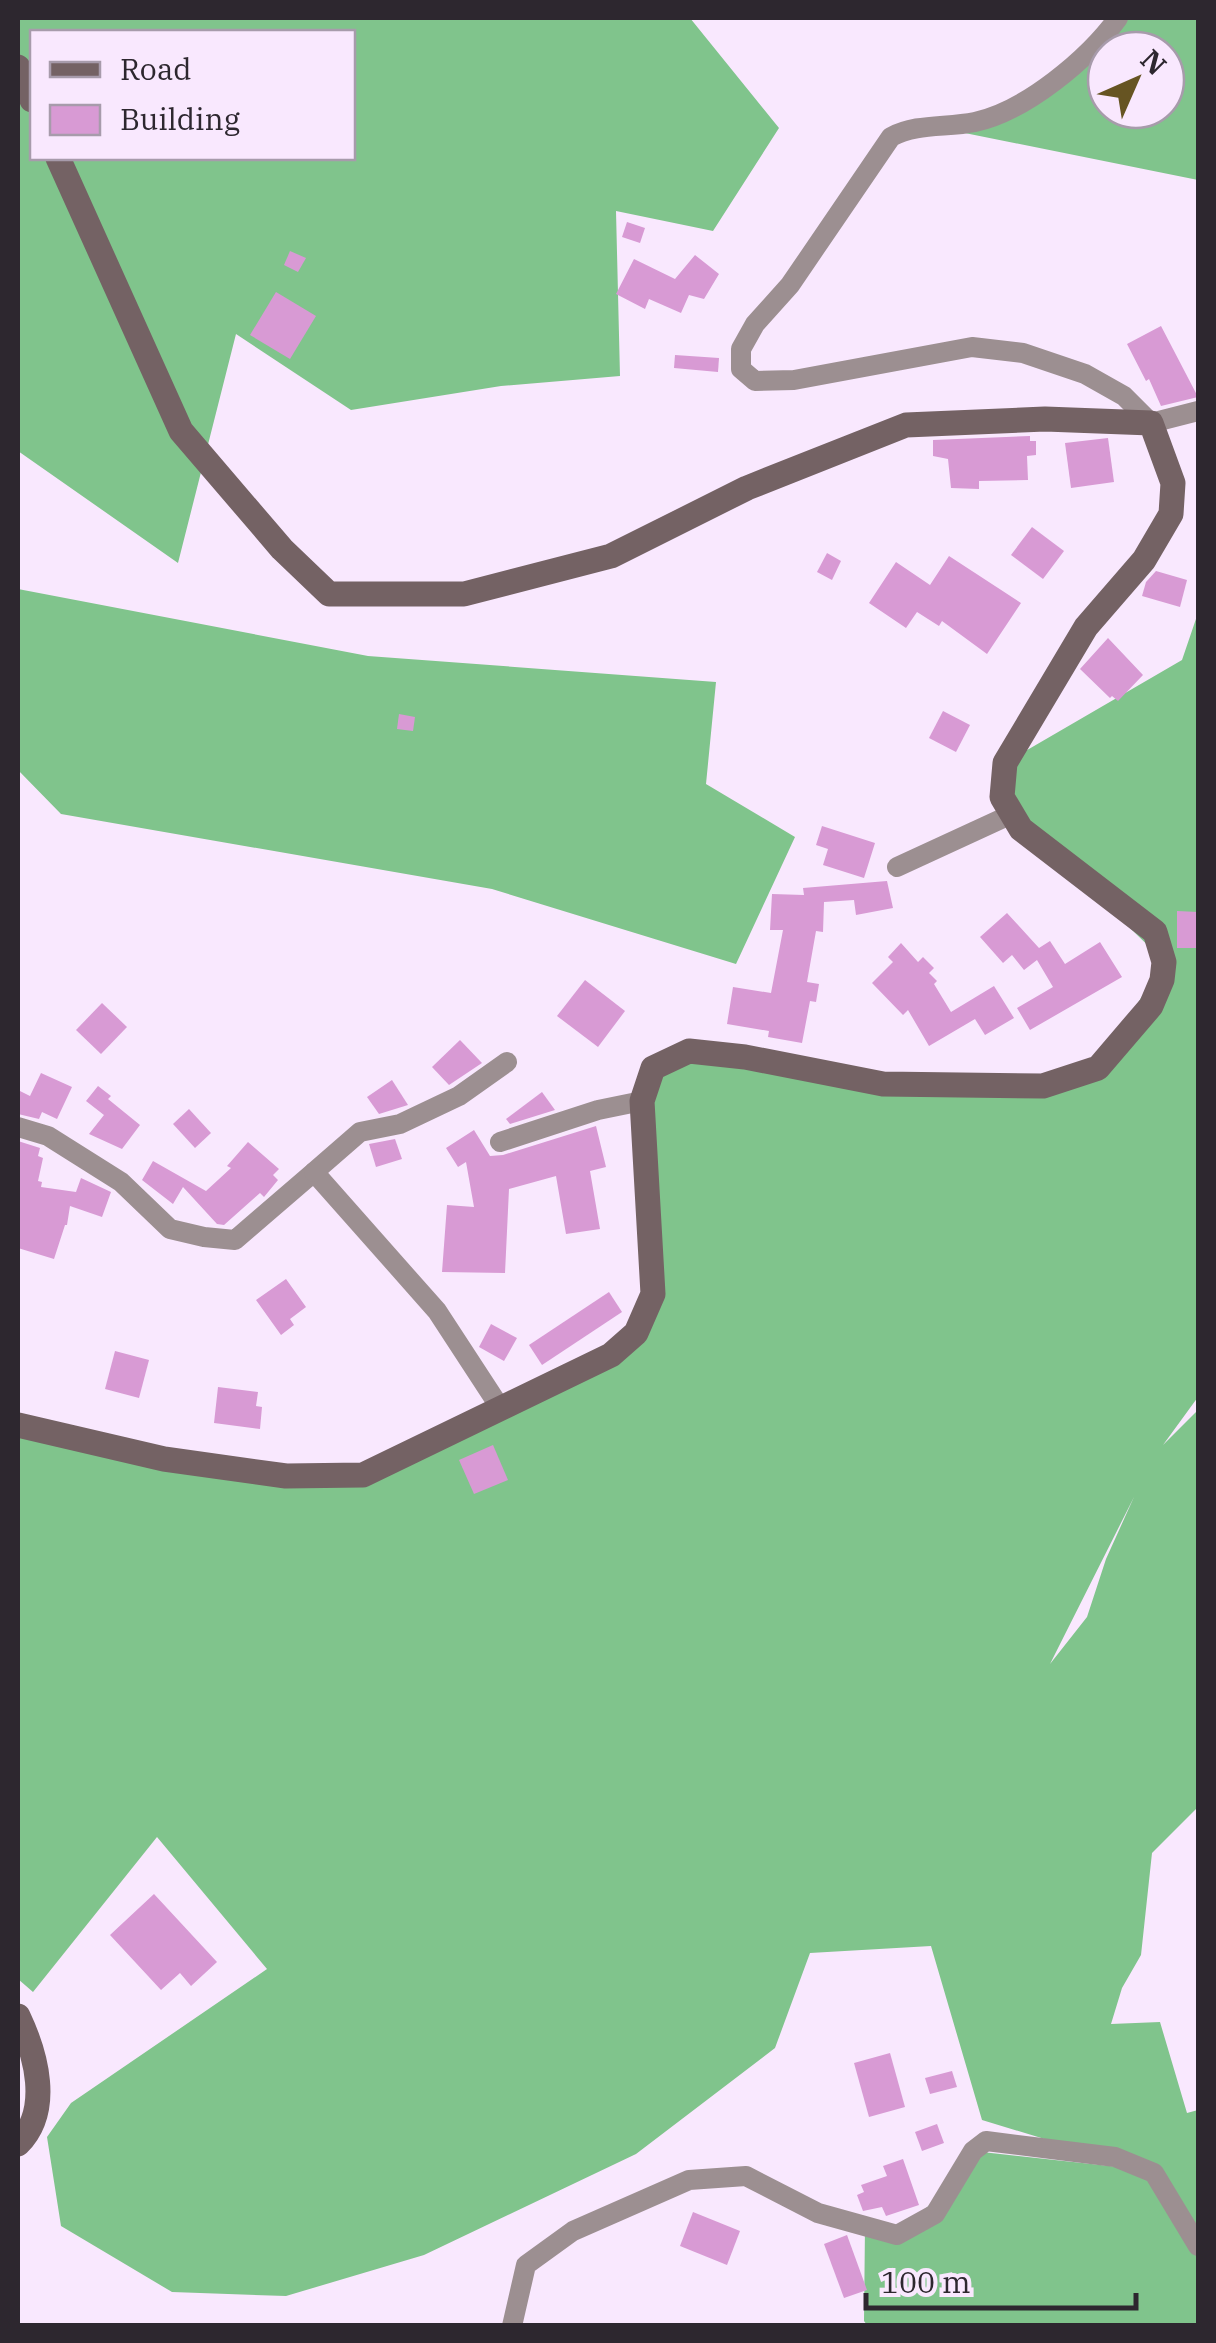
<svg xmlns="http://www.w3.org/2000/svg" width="1216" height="2343" font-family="'IBM Plex Serif',serif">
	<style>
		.forest { fill: #80c48c; fill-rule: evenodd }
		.building { fill: #d89ad4 }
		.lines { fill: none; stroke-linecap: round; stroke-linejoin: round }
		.street { stroke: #9c8f91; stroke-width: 20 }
		.secondary { stroke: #746264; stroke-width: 25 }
	</style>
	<rect width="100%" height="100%" fill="#f9e8fe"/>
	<g class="forest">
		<path d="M18,18H690L779,128L713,231L616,211L620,376L501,386L351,410L236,334L178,563L18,451ZM32,32H352V158H32Z"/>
		<path d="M1112,18H1198V180L930,126L976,122L1051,84ZM1106,50H1166V110H1106Z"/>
		<path d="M18,589L368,656L716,682L706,784L795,837L736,964L492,889L61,814L18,770Z"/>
		<path d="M1198,613V1397L1163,1445L1198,1410V1807L1152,1853L1141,1955L1122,1988L1111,2024L1160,2022L1187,2113L1198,2110V2325H867L864,2321L865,2226L897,2234L953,2184L973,2151L1146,2170L982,2120L931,1946L810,1953L775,2048L636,2154L424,2255L286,2296L172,2292L61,2226L47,2137L71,2103L267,1969L157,1837L33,1992L18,1979V1417L191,1463L363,1475L612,1355L653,1294L642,1101L674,1058L1008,1085L1098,1067L1164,961L1012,814L1005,763L1182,660ZM1134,1497L1106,1559L1087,1617L1050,1664Z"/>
	</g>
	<g class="building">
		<path d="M627,222L645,228L640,243L622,237Z"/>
		<path d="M290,251L306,258L298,272L284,265Z"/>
		<path d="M695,255L719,274L704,299L689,295L681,313L649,299L645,309L616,294L634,259L675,279Z"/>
		<path d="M276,292L316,316L290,359L250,335Z"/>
		<path d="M1161,326L1198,397L1161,406L1149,379L1146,381L1127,344Z"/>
		<path d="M675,355L719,358L718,372L674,368Z"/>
		<path d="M1030,436V441H1036V455L1027,456L1028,480L979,481V489L951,488L948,459L933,456V440Z"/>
		<path d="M1108,438L1114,482L1071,488L1065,443Z"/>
		<path d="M1032,527L1064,551L1043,579L1011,555Z"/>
		<path d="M827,553L841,561L832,580L817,572Z"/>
		<path d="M949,556L1021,603L987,654L942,621L939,626L917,612L906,628L869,603L896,562L930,585Z"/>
		<path d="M1156,571L1187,580L1180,607L1142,596L1146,582Z"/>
		<path d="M1108,638L1143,675L1118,701L1112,696L1110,698L1080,669Z"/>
		<path d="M943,711L970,725L956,752L929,738Z"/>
		<path d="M399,714L415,717L413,731L397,729Z"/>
		<path d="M822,826L875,843L864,878L823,865L828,849L816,845Z"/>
		<path d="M887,881L893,908L856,915L854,900L824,902L823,932L816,931L807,982L819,984L816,1002L810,1001L802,1043L768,1037L769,1031L727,1024L733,987L771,993L783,930H770L772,894L804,895L803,888Z"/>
		<path d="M1177,911L1198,912V948H1177Z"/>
		<path d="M1007,913L1039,948L1050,941L1065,964L1100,942L1122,977L1030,1030L1017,1008L1053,987L1037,960L1024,970L1012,955L1003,963L980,937Z"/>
		<path d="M901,943L918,962L923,957L934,968L929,973L937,981L934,984L951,1012L994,986L1014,1018L985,1035L975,1019L929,1046L908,1010L903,1015L872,983L893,962L888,957Z"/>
		<path d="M585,980L625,1011L598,1047L557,1016Z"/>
		<path d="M102,1003L127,1027L101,1054L76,1030Z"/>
		<path d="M460,1040L482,1063L449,1085L432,1067Z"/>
		<path d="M41,1073L72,1087L57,1119L42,1112L39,1119L18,1114V1090L30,1096Z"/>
		<path d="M392,1080L408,1105L379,1114L367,1097Z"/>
		<path d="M98,1086L111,1096L108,1099L140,1125L122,1149L89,1134L104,1115L86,1101Z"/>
		<path d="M542,1092L555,1110L510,1124L506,1119Z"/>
		<path d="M189,1109L211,1133L195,1148L173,1124Z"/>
		<path d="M596,1126L606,1167L590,1171L600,1229L566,1234L556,1176L509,1189L505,1273L442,1272L447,1205L474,1207L466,1162L458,1167L446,1148L474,1130L490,1156L503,1155Z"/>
		<path d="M395,1139L402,1159L376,1167L369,1144Z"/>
		<path d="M18,1141L40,1148L38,1156L43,1158L38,1181L42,1182L41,1187L76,1192L81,1178L111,1192L102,1217L70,1206L67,1225H65L54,1259L18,1248Z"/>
		<path d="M248,1142L279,1169L273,1175L278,1180L264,1197L260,1193L224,1225L217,1224L183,1187L173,1204L142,1180L153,1161L206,1191L231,1168L227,1166Z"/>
		<path d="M286,1279L306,1307L290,1319L294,1325L281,1335L256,1300Z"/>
		<path d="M609,1292L622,1312L542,1365L529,1345Z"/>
		<path d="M491,1324L517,1338L504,1361L479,1347Z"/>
		<path d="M115,1351L149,1360L139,1398L105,1389Z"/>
		<path d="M218,1387L258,1392L256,1406L262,1407L260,1429L214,1423Z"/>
		<path d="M493,1445L508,1480L474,1494L459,1460Z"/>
		<path d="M154,1894L217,1962L191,1986L180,1973L161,1990L110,1935Z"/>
		<path d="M890,2053L905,2107L869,2117L854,2063Z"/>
		<path d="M952,2071L957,2087L930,2094L925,2078Z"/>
		<path d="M937,2124L944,2143L922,2151L915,2132Z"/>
		<path d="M903,2159L919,2205L886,2216L882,2207L863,2211L857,2195L864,2192L861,2185L887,2176L883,2166Z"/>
		<path d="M693,2212L740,2231L727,2265L680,2246Z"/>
		<path d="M847,2235L867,2290L844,2298L824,2244Z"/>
	</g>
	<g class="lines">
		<g class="street">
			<path d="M1118,18C1088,59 1026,111 975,122C946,128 917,123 891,137L790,285L755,324L741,349V369L755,381L794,380L972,347L1023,353L1085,374L1124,396L1151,423L1198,411"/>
			<path d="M897,867L1012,814"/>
			<path d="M18,1127L48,1136L121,1182L170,1229L204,1237L235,1240L314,1172L437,1311L501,1409"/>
			<path d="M500,1142L598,1110L642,1101"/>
			<path d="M314,1172L360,1132L400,1124L459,1096L507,1062"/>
			<path d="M512,2326L526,2265L573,2231L689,2180L746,2176L818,2213L897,2235L935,2214L973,2151L986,2141L1115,2157L1154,2173L1198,2246"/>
		</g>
		<g class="secondary">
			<path d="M18,67L32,100"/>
			<path d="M18,1425L164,1459L286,1476L363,1475L611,1355L636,1333L653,1294L642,1101L653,1068L689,1051L745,1057L883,1084L1043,1086L1098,1068L1151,1006L1162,980L1164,962L1155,932L1021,829L1002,797L1005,763L1086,627L1144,560L1171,514L1173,483L1151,423L1045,419L906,425L747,488L611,556L464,594H329L282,549L181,431L58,158"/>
			<path d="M18,2016C36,2054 52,2110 18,2144"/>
		</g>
	</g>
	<rect width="1216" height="2343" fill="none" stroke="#2d272f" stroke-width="40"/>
	<rect x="30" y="30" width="325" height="130" fill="#f9e8fe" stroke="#a79bab" stroke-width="2.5"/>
	<rect x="50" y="62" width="50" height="15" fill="#746264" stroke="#a79bab" stroke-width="2.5"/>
	<text x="120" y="80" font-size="30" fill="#2d272f">Road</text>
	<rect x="50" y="105" width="50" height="30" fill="#d89ad4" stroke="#a79bab" stroke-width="2.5"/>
	<text x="120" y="130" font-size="30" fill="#2d272f">Building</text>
	<g transform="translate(1136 80) rotate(45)"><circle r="48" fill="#f9e8fe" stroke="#a79bab" stroke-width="2.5"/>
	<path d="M0-8L18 38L0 25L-18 38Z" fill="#665422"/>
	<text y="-15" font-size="28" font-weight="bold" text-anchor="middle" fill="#2d272f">N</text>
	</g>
	<path d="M866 2293v15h270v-15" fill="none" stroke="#2d272f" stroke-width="5"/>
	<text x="881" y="2293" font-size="30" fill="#2d272f" stroke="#f9e8fe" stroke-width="8" paint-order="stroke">100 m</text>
</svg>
